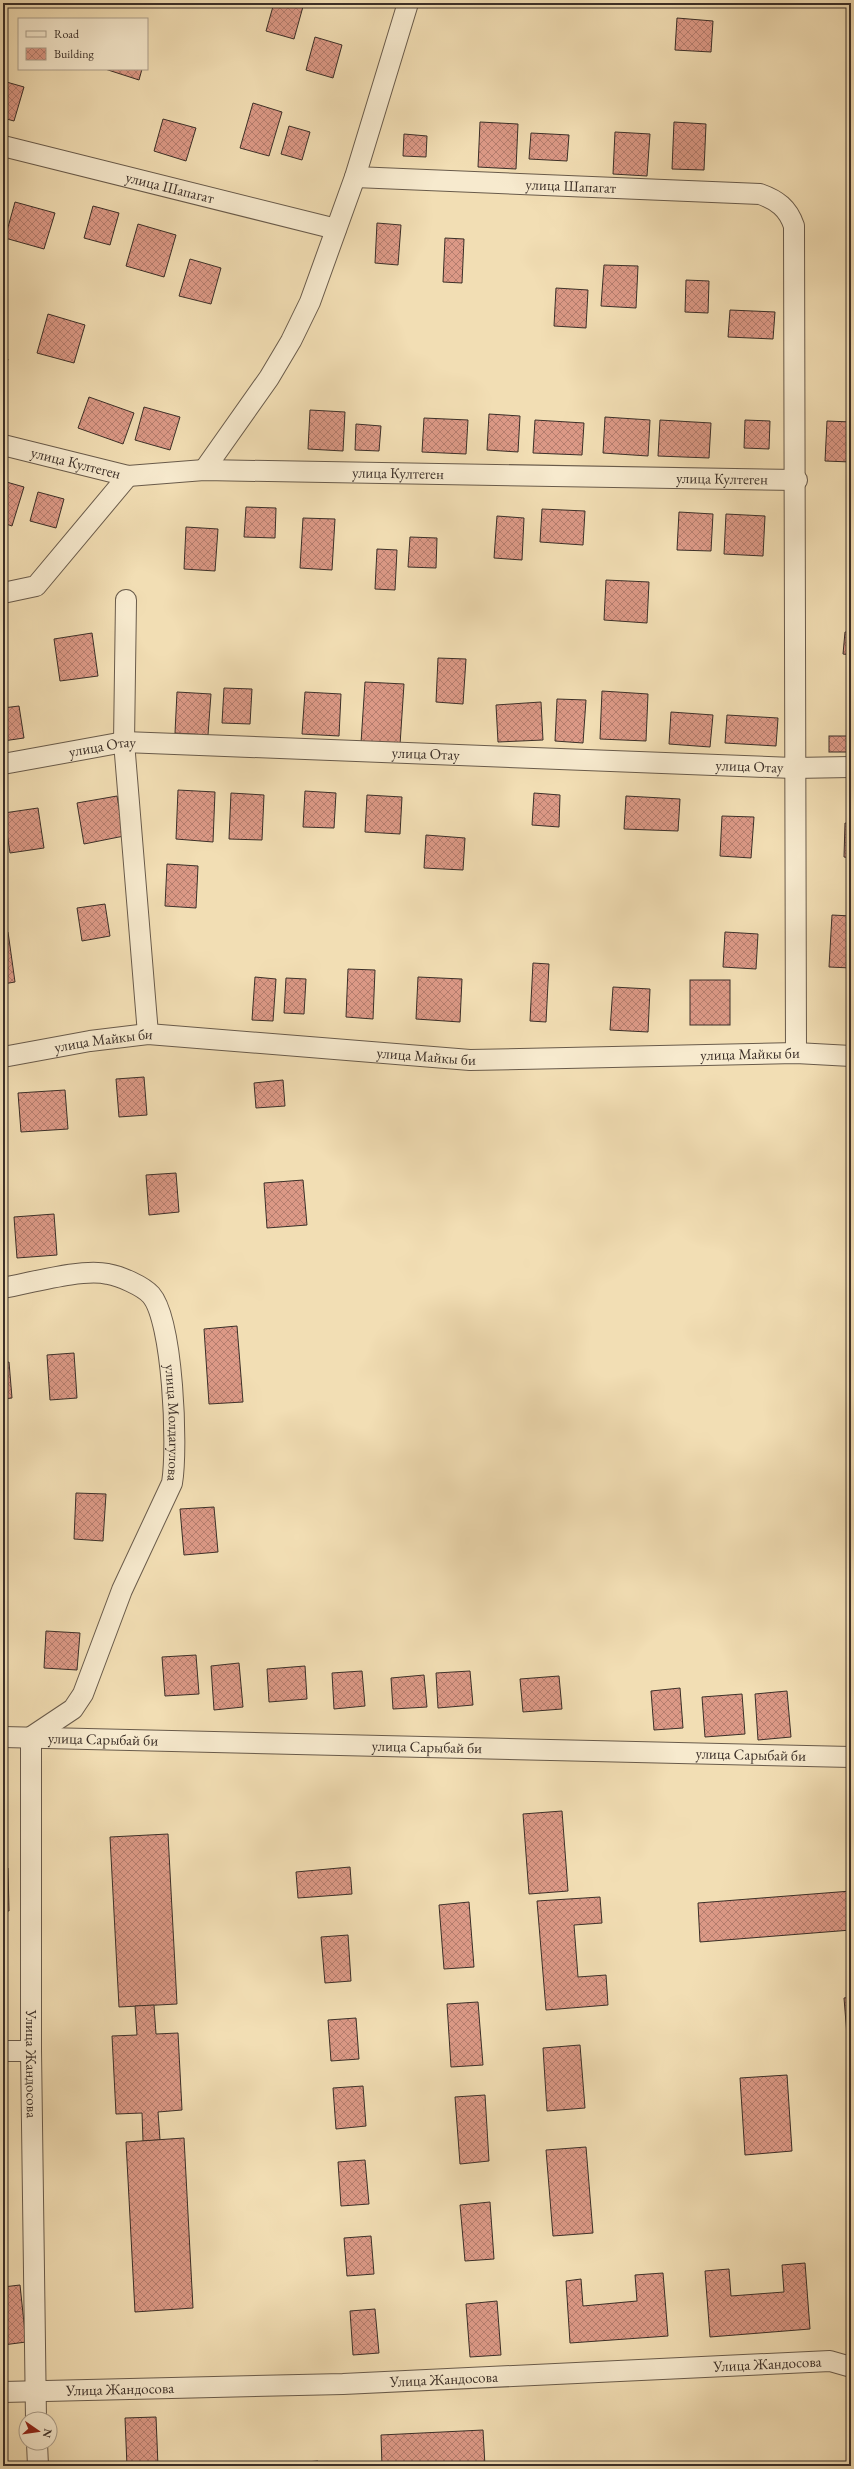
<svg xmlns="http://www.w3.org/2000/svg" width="854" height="2469" font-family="'EB Garamond',serif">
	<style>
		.building { fill: url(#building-cross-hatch); stroke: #3b2f28 }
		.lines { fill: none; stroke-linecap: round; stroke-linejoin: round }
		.minor-casing { stroke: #695b4b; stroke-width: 22 }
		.minor { stroke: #f7eace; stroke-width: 20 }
		.labels { text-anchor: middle; stroke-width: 4; stroke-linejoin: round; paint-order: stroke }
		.street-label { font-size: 15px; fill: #3b2f28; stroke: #f7eace }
	</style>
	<defs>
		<pattern id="building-cross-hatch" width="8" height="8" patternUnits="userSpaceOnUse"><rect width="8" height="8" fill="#dc9986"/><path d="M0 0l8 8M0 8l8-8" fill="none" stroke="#b47d6e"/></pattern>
	</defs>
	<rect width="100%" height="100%" fill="#f2deb4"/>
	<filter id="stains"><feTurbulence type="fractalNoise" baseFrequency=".005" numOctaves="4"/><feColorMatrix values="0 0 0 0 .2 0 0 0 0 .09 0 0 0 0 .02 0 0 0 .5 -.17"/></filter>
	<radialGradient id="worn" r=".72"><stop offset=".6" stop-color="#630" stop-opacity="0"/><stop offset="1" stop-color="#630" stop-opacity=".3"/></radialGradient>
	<g class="building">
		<path d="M274,3H304L294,39L266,31Z"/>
		<path d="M677,18L713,21L711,52L675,50Z"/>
		<path d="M315,37L342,45L333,78L306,70Z"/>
		<path d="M105,69H142L139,80Z"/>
		<path d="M3,81L24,87L14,121L3,118Z"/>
		<path d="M253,103L282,112L269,156L240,148Z"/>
		<path d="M163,119L196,128L186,161L154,151Z"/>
		<path d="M480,122L518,124L516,169L478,167Z"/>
		<path d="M674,122L706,124L704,170L672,169Z"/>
		<path d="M289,126L310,132L302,160L281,154Z"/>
		<path d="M615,132L650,134L647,176L613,174Z"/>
		<path d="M531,133L569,135L567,161L529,159Z"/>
		<path d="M404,134L427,136L426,157L403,156Z"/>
		<path d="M15,202L55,213L44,249L5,238Z"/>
		<path d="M93,206L119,213L110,245L84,238Z"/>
		<path d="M377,223L401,225L398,265L375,263Z"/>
		<path d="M138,224L176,235L164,277L126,266Z"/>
		<path d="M445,238L464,239L462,283L443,282Z"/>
		<path d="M190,259L221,268L211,304L179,296Z"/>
		<path d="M604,265L638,266L636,308L601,306Z"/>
		<path d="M686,280L709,281L708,313L685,312Z"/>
		<path d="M556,288L588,290L586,328L554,326Z"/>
		<path d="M730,310L775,312L773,339L728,337Z"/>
		<path d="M48,314L85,325L74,363L37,353Z"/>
		<path d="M3,358L8,359L3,377Z"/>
		<path d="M89,397L134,413L123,444L78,428Z"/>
		<path d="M144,407L180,417L170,450L135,440Z"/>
		<path d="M310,410L345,412L343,451L308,449Z"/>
		<path d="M489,414L520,416L518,452L487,450Z"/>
		<path d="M605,417L650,420L648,456L603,453Z"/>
		<path d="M424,418L468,420L466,454L422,452Z"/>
		<path d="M535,420L584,423L582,455L533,453Z"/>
		<path d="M660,420L711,423L709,458L658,456Z"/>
		<path d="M745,420L770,421L769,449L744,448Z"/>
		<path d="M827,421L851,422V462L825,461Z"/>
		<path d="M356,424L381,426L379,451L355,450Z"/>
		<path d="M3,481L24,487L12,526L3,523Z"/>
		<path d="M38,492L64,499L56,528L30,521Z"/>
		<path d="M246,507L276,508L275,538L244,537Z"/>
		<path d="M542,509L585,511L583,545L540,542Z"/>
		<path d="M679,512L713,514L711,551L677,550Z"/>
		<path d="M726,514L765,516L763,556L724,554Z"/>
		<path d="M497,516L524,518L522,560L494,558Z"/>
		<path d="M303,518L335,519L332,570L300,568Z"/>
		<path d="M186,527L218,529L215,571L184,569Z"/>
		<path d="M410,537L437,538L436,568L408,567Z"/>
		<path d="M377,549L397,550L395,590L375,589Z"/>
		<path d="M606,580L649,582L647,623L604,620Z"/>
		<path d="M845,632H851V655L843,654Z"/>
		<path d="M92,633L98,676L60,681L54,639Z"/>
		<path d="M438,658L466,659L463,704L436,702Z"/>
		<path d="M365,682L404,684L400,745L361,743Z"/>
		<path d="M224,688L252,689L250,724L222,723Z"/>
		<path d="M602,691L648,694L646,741L600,739Z"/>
		<path d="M177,692L211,694L208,735L175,733Z"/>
		<path d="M305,692L341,694L339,736L302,734Z"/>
		<path d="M557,699L586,700L583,743L555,741Z"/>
		<path d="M541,702L543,740L498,742L496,705Z"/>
		<path d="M19,706L24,738L3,741V708Z"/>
		<path d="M671,712L713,715L710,747L669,744Z"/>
		<path d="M727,715L778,718L776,746L725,743Z"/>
		<rect x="829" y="736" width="22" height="16"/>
		<path d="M178,790L215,792L213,842L176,839Z"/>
		<path d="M305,791L336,793L334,828L303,827Z"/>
		<path d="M231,793L264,795L262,840L229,839Z"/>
		<path d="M534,793L560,795L559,827L532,825Z"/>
		<path d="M367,795L402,797L400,834L365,832Z"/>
		<path d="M117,796L124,836L84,844L77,803Z"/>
		<path d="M626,796L680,799L678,831L624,829Z"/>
		<path d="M38,808L44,848L10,853L4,813Z"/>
		<path d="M722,816L754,817L751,858L720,856Z"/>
		<path d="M845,823L851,824V858L844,857Z"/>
		<path d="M426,835L465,838L463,870L424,868Z"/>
		<path d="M167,864L198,866L196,908L165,906Z"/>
		<path d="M105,904L110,936L82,941L77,908Z"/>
		<path d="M832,915L851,916V968L829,967Z"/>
		<path d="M3,932H8L15,982L3,984Z"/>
		<path d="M725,932L758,934L756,969L723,967Z"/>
		<path d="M533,963L549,964L546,1022L530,1021Z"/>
		<path d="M348,969L375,970L373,1019L346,1017Z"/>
		<path d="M255,977L276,979L273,1021L252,1020Z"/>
		<path d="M418,977L462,979L460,1022L416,1019Z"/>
		<path d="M286,978L306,979L304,1014L284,1013Z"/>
		<rect x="690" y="980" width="40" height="45"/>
		<path d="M613,987L650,989L648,1032L610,1030Z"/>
		<path d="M144,1077L147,1115L119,1117L116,1079Z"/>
		<path d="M283,1080L285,1106L256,1108L254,1083Z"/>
		<path d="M65,1090L68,1129L21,1132L18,1093Z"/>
		<path d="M176,1173L179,1212L149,1215L146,1175Z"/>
		<path d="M303,1180L307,1225L267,1228L264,1183Z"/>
		<path d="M54,1214L57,1255L17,1258L14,1217Z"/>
		<path d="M237,1326L243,1402L209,1404L204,1329Z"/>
		<path d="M74,1353L77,1398L50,1400L47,1355Z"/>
		<path d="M9,1362L12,1398L3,1399V1363Z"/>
		<path d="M76,1493L106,1494L103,1541L74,1539Z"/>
		<path d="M214,1507L218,1552L184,1555L180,1509Z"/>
		<path d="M46,1631L80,1633L77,1670L44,1668Z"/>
		<path d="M196,1655L199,1694L165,1696L162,1657Z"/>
		<path d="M239,1663L243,1707L214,1710L211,1666Z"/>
		<path d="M305,1666L307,1699L269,1702L267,1669Z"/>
		<path d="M362,1671L365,1706L334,1709L332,1673Z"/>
		<path d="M470,1671L473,1705L438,1708L436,1673Z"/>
		<path d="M424,1675L427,1707L393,1709L391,1678Z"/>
		<path d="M559,1676L562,1709L523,1712L520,1679Z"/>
		<path d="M680,1688L683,1728L654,1730L651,1691Z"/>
		<path d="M787,1691L791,1737L758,1740L755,1694Z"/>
		<path d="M742,1694L745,1734L705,1737L702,1697Z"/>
		<path d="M562,1811L568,1891L529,1894L523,1814Z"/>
		<path d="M168,1834L177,2004L119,2007L110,1837Z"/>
		<path d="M350,1867L352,1894L298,1898L296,1872Z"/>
		<path d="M3,1868H8L9,1911H3Z"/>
		<path d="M851,1891V1930L700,1942L698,1903Z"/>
		<path d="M600,1897L602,1923L574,1925L578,1977L606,1975L608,2005L546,2010L537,1901Z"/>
		<path d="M469,1902L474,1967L444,1969L439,1905Z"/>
		<path d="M348,1935L351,1981L325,1983L321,1937Z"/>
		<path d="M7,1987V2015H3V1988Z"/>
		<path d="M851,1997V2072H850L844,1998Z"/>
		<path d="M478,2002L483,2065L451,2067L447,2004Z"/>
		<path d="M154,2005L156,2034L178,2033L182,2110L158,2112L160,2140L143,2141L142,2113L116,2114L112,2036L137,2035L135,2006Z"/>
		<path d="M356,2018L359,2059L331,2061L328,2020Z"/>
		<path d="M580,2045L585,2108L547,2111L543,2048Z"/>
		<path d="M787,2075L792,2151L745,2155L740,2078Z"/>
		<path d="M363,2086L366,2126L336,2129L333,2088Z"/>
		<path d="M485,2095L489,2161L460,2164L455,2097Z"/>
		<path d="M184,2138L193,2308L135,2312L126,2142Z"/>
		<path d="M586,2147L593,2233L553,2236L546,2150Z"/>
		<path d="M365,2160L369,2204L341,2206L338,2162Z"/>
		<path d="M490,2202L494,2259L465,2261L460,2205Z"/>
		<path d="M371,2236L374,2274L347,2276L344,2238Z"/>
		<path d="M805,2263L810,2329L710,2337L705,2271L729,2269L731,2296L784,2292L782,2265Z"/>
		<path d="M663,2273L668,2336L570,2343L566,2281L581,2279L583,2306L637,2301L635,2275Z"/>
		<path d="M20,2285L26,2342L3,2345V2287Z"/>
		<path d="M497,2301L501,2355L470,2357L466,2304Z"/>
		<path d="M375,2309L379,2353L353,2355L350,2311Z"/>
		<path d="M156,2417L158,2466H127L125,2418Z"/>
		<path d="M483,2430L485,2466H382L381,2435Z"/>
		<path d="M318,2461L319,2466H269V2465Z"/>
	</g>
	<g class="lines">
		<defs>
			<g id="minor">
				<path id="s1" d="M3,146L336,229"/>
				<path id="s2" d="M355,177L760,194C777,200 788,208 794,226C797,501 793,777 796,1053"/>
				<path id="s3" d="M3,445L128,476L204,470L797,480"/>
				<path d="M204,470L269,378L291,341L310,302L355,177L408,3"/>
				<path d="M3,593L36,586L128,476"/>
				<path d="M126,600L124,742L148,1034"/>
				<path id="s4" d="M3,764L124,742L793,768L851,767"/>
				<path id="s5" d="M3,1057L90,1041L148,1034L470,1060L796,1053L851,1056"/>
				<path id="s6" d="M3,1288C31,1283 82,1268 108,1274C120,1276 143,1286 151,1295C173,1320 178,1448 172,1483L122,1590L83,1694L73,1709L31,1737V2051L36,2419"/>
				<path id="s7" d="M3,1737L851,1757"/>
				<path d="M3,2051H31"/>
				<path id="s8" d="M3,2392L343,2384L830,2361L851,2367"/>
				<path d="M37,2443L38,2466"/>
			</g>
		</defs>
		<use href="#minor" class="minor-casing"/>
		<use href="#minor" class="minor"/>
	</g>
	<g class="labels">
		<g class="street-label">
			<text dy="5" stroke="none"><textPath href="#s2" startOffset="216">улица Шапагат</textPath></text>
			<text dy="5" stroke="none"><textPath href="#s1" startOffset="172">улица Шапагат</textPath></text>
			<text dy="5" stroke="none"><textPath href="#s3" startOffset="75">улица Култеген</textPath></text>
			<text dy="5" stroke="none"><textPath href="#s3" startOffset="399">улица Култеген</textPath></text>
			<text dy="5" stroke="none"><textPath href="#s3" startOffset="723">улица Култеген</textPath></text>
			<text dy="5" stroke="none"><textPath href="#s4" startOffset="101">улица Отау</textPath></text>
			<text dy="5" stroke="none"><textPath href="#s4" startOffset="425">улица Отау</textPath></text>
			<text dy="5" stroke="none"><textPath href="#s4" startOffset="749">улица Отау</textPath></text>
			<text dy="5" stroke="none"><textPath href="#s5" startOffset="102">улица Майкы би</textPath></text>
			<text dy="5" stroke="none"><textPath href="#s5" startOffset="750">улица Майкы би</textPath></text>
			<text dy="5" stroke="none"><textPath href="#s5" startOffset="426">улица Майкы би</textPath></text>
			<text dy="5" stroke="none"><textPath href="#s6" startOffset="286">улица Молдагулова</textPath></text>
			<text dy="5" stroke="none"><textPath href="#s7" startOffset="100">улица Сарыбай би</textPath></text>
			<text dy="5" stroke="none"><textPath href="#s7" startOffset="424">улица Сарыбай би</textPath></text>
			<text dy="5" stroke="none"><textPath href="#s7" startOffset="748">улица Сарыбай би</textPath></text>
			<text dy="5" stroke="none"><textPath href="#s6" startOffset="971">Улица Жандосова</textPath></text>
			<text dy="5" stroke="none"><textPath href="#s8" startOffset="765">Улица Жандосова</textPath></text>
			<text dy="5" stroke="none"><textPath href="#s8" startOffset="441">Улица Жандосова</textPath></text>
			<text dy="5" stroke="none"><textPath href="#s8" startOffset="117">Улица Жандосова</textPath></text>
		</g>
	</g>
	<rect width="854" height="2469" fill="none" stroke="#f2deb4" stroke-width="16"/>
	<rect x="4" y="4" width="846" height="2461" fill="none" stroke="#3b2f28" stroke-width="2"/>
	<rect x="8" y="8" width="838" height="2453" fill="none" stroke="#3b2f28"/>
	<rect x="18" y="18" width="130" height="52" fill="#f7eace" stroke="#ac9f8c"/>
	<rect x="26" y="31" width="20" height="6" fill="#f7eace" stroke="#ac9f8c"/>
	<text x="54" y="38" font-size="12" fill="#3b2f28">Road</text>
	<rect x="26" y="48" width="20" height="12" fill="url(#building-cross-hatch)" stroke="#ac9f8c"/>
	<text x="54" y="58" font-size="12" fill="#3b2f28">Building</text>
	<g transform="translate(38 2431) rotate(103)"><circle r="19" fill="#f7eace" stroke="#ac9f8c"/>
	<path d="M0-3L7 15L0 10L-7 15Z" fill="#8f2418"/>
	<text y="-6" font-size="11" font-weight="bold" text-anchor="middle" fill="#3b2f28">N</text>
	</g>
	<rect width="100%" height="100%" filter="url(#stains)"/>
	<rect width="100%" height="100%" fill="url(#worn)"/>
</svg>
